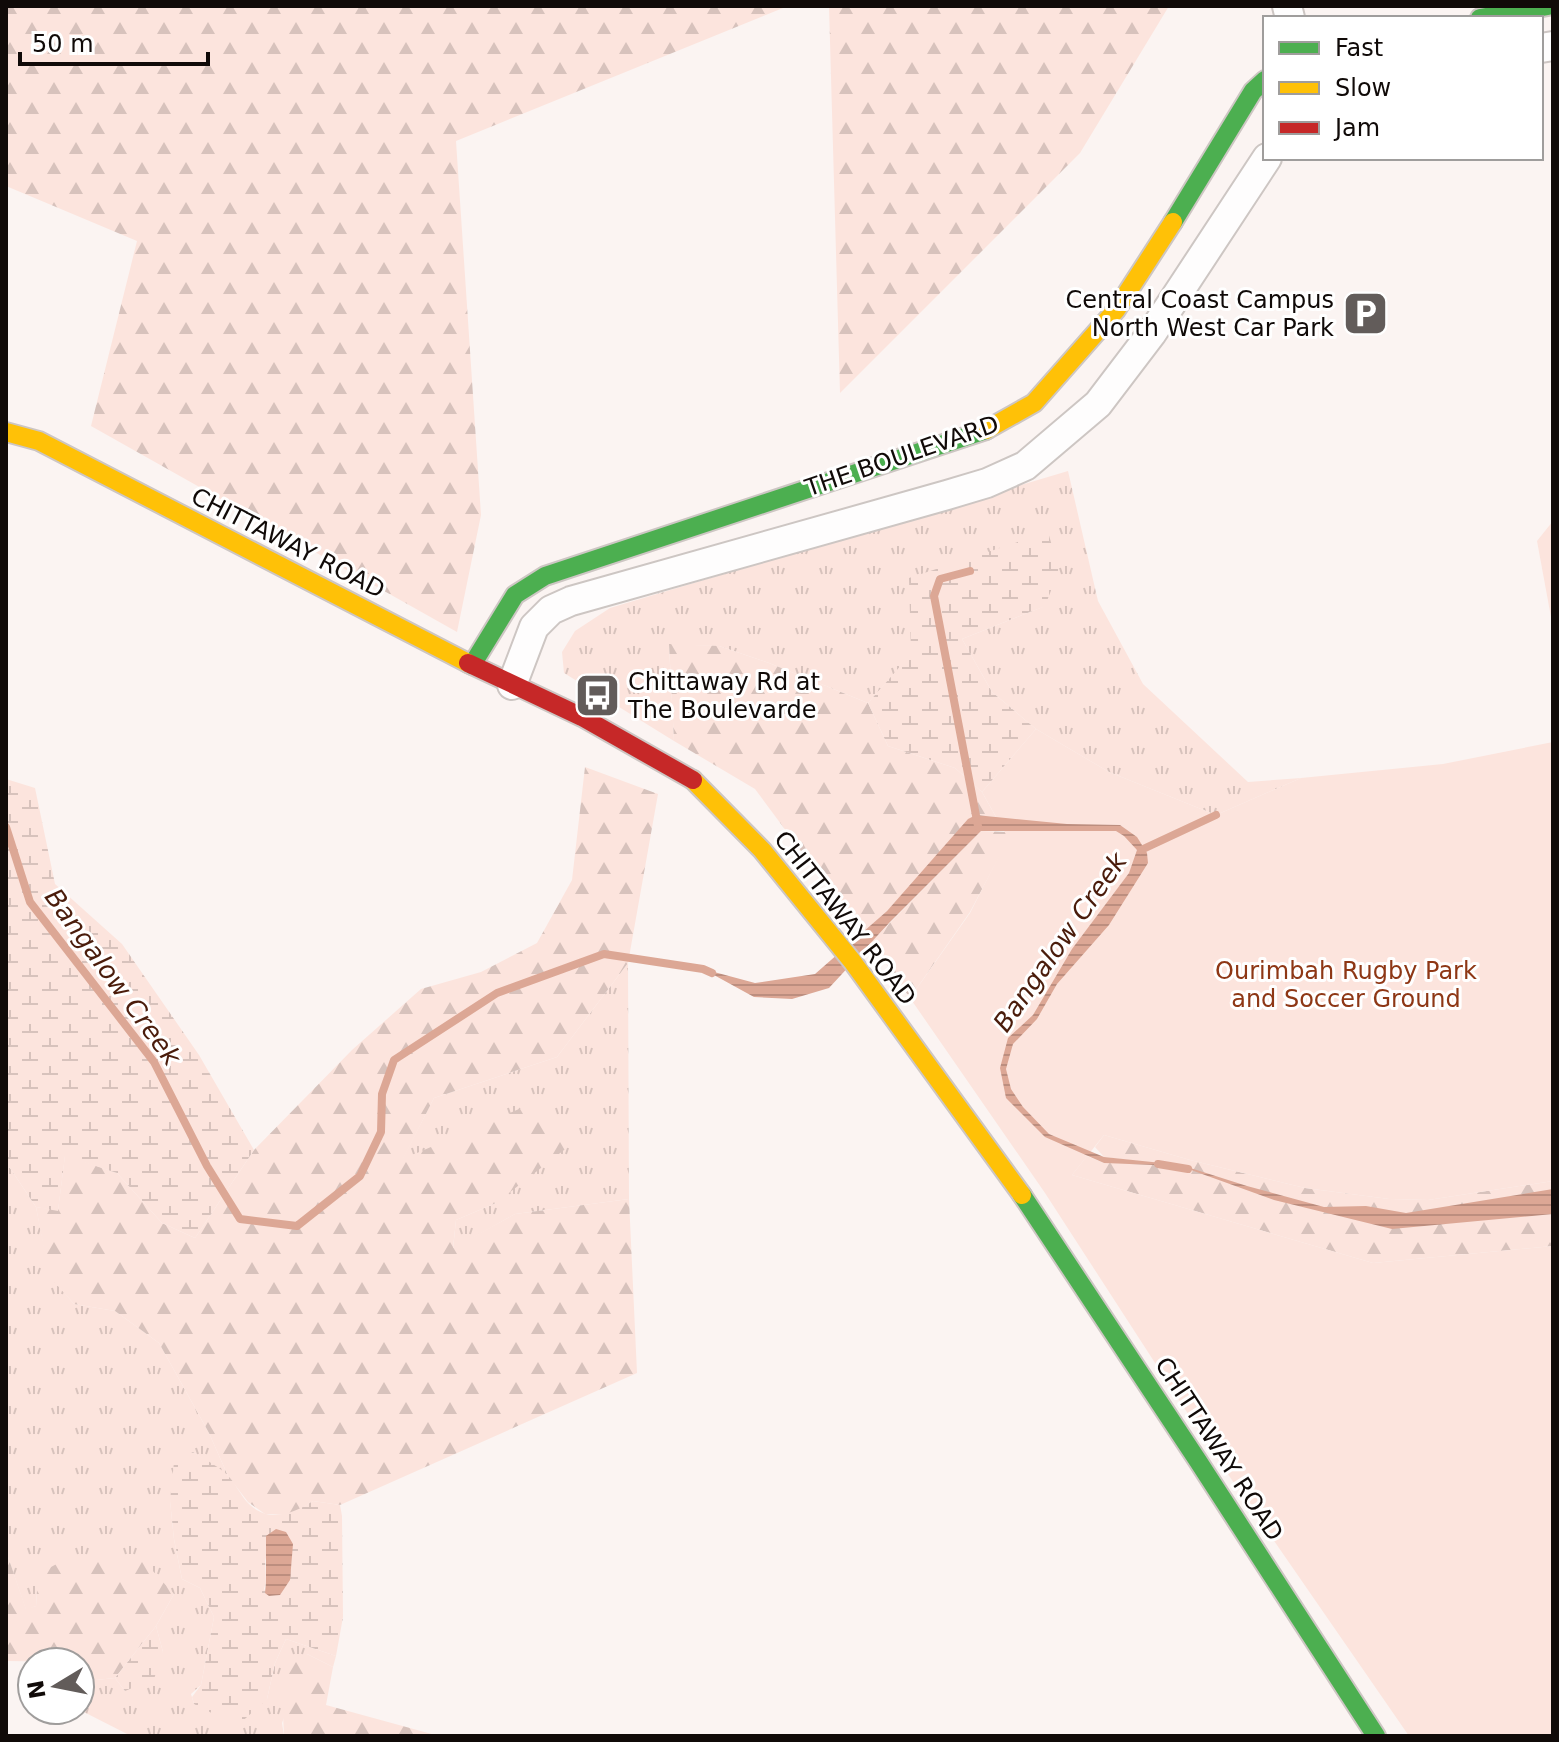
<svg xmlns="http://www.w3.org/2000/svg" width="1559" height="1742" font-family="'DejaVu Sans',sans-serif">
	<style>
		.grass { fill: url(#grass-tufts) }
		.forest { fill: url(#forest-firs) }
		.wetland { fill: url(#wetland-marsh); fill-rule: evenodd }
		.green { fill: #fce4dd }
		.water { fill: url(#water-rules) }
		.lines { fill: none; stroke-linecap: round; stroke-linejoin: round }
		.stream { stroke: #dca795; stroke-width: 8 }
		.street-casing { stroke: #cdc6c3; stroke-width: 32 }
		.fast-casing { stroke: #cdc6c3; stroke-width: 22 }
		.slow-casing { stroke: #cdc6c3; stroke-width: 22 }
		.jam-casing { stroke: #cdc6c3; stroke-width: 22 }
		.street { stroke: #fefdfd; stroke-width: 28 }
		.fast { stroke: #4caf50; stroke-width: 18 }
		.slow { stroke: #ffc107; stroke-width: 18 }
		.jam { stroke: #c62828; stroke-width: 18 }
		.labels { text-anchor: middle; stroke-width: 6; stroke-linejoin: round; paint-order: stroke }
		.poi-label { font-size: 24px; fill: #100a08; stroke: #fff; text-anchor: end }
		.street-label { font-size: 24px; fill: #100a08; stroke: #fff }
		.park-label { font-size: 24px; fill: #8e3715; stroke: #fff }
		.water-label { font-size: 26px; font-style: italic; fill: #4a1c0b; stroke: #fff }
	</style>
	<defs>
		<pattern id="grass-tufts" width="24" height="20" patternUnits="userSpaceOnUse" patternTransform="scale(2)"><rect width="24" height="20" fill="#fce4dd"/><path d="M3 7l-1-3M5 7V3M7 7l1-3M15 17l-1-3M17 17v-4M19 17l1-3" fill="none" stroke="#d7c2bc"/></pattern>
		<pattern id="forest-firs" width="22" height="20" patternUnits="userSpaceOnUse" patternTransform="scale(2)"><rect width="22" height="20" fill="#fce4dd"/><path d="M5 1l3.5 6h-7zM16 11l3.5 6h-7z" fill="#d7c2bc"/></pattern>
		<pattern id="wetland-marsh" width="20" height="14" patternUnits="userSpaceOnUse" patternTransform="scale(2)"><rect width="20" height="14" fill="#fce4dd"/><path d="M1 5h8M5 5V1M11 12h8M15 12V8" fill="none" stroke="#d7c2bc"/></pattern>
		<pattern id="water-rules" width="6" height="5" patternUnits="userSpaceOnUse" patternTransform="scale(2)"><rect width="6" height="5" fill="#dca795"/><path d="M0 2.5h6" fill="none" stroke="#bc8e7f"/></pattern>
	</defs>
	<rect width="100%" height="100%" fill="#fbf4f2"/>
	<g class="grass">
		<path d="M1068,471L1098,601L1143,684L1248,782L1301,778L1216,815L1109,772L1036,729L992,692L962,639L1045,606L911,655L868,703L769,663L719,646L669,645L674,741L564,673L562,652L575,631L610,608Z"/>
		<path d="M628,963L629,1199L515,1214L453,1249L456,1220L496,1203L402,1160L434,1098L557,1057Z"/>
		<path d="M6,1167L10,1168L36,1207L50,1276L74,1304L115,1311L159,1343L209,1433L228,1476L193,1452L170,1501L174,1539L182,1579L200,1588L214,1617L201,1685L191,1694L194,1704L267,1699L275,1663L286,1639L336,1656L333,1667L307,1654L282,1723L284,1736H131L80,1710V1677L86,1681L115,1678L125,1691L163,1652L156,1626L174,1594L37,1590L36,1606L26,1610L6,1551Z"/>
	</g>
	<g class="forest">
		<path d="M6,6H788L456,141L481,515L457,632L91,426L137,241L6,186Z"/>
		<path d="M829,6H1169L1080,153L840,393Z"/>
		<path d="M669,644L719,646L769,663L868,703L888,746L955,768L982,792L996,817L976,815L887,911L862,933L755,789L674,741Z"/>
		<path d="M585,767L658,794L628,963L557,1057L434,1098L403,1159L540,1100L573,1143L496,1203L456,1220L453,1248L515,1214L629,1199L637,1373L340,1505L313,1501L299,1510L287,1515L265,1514L248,1502L228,1476L209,1433L159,1343L115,1311L74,1304L49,1276L36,1207L58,1210L65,1155L117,1173L162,1223L195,1238L254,1150L352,1050L421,989L481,972L537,943L572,880Z"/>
		<path d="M981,831L1005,832L1009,838L970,912L910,998L871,942Z"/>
		<path d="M1104,1135L1190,1160L1305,1188L1389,1199L1428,1200L1553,1181V1246L1373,1263L1072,1175L1087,1156L1104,1163L1163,1164L1104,1157L1095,1147Z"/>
		<path d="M6,1551L26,1609L36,1606L37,1590L49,1568L70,1557H140L174,1594L156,1626L115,1678L86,1681L80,1677V1662L6,1661Z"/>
		<path d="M307,1654L333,1667L326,1705L439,1736H284L282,1691L283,1662Z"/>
	</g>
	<g class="wetland">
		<path d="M1048,532L1059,570L1045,606L962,639L992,692L1036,729L982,792L955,768L888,746L868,703L911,654L909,578Z"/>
		<path d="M6,779L35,788L55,884L122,944L199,1055L254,1150L195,1238L162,1223L117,1173L65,1156L58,1211L36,1207L10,1168L6,1167Z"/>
		<path d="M193,1452C205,1460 221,1467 230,1478C237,1486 241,1496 249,1504C269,1523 293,1514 313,1501L340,1505L342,1516L343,1617L336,1656L286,1639L275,1663L267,1699L237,1726L194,1704L192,1697L201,1685L214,1617L200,1588L182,1579L174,1539L170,1501L174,1462ZM265,1558L279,1595L269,1596L264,1589L266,1582Z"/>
		<path d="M156,1626L163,1652L154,1679L125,1691L115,1678Z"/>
	</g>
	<g class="green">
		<path d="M1553,521V628L1537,541Z"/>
		<path d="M1036,729L1109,772L1216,815L1301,778L1443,764L1553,742V1181L1428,1200L1389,1199L1305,1188L1190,1160L1104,1135L1072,1175L1373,1263L1553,1246V1736H1409L1214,1454L1045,1193L910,998L970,913L1008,838L982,792Z"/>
	</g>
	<g class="water">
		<path d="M976,815L1067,824L1120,825L1137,837L1147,853L1148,863L1109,925L1057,984L1037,1019L1013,1044L1006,1069L1011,1089L1023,1107L1049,1134L1104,1157L1181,1165L1247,1186L1324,1207L1366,1206L1406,1213L1553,1189V1214L1392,1229L1274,1200L1180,1166L1104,1163L1045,1137L1006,1098L1000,1068L1008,1038L1033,1015L1072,949L1129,873L1137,850L1124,836L1116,831H981L890,922L829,988L792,999L754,997L703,969L755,983L815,974L887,911L968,819Z"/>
		<path d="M276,1529L286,1532L293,1544L290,1580L280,1595L269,1596L265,1593L266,1582V1536Z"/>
	</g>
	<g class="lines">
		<g class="stream">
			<path d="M970,571L940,579L934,596L978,826"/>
			<path d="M6,827L30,902L154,1062L207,1166L240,1219L297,1226L360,1176L381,1132L382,1094L394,1060L497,993L604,954L703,969L712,973"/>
			<path d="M1141,850L1216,815"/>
			<path d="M1158,1164L1188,1169"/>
		</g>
		<defs>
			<g id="street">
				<path d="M1287,6L1290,18"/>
				<path d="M1541,48L1553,46"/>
				<path d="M512,685L534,627L551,610L571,601L947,495L987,483L1025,466L1098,404L1152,333L1267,158"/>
			</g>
			<g id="fast">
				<path d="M1480,18L1548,6"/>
				<path d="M1173,222L1253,91L1265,80"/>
				<path d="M472,665L515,595L545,576L986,430"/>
				<path d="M1022,1195L1198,1461L1376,1736"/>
			</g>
			<g id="slow">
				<path d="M986,430L1034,403L1116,310L1173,222"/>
				<path d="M6,432L39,441L468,663"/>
				<path d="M693,780L762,850L852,961L1022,1195"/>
			</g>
			<path id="jam" d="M468,663L582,717L693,780"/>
		</defs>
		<use href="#street" class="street-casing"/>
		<use href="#fast" class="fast-casing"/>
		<use href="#slow" class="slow-casing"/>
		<use href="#jam" class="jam-casing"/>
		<use href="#street" class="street"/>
		<use href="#fast" class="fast"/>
		<use href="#slow" class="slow"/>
		<use href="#jam" class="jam"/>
	</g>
	<defs>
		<symbol id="parking-square" viewBox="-11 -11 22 22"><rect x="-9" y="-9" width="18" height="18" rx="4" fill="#625c5a" stroke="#fff"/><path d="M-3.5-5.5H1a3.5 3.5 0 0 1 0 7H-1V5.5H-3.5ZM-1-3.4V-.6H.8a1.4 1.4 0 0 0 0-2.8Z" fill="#fff"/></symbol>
		<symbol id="bus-square" viewBox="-11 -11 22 22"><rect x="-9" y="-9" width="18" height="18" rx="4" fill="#625c5a" stroke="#fff"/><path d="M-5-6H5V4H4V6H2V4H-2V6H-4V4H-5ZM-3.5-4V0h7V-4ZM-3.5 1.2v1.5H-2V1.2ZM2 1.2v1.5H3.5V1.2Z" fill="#fff"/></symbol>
	</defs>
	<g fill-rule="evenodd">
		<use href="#parking-square" x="1340" y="288" width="51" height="51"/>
		<use href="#bus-square" x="572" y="670" width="51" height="51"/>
	</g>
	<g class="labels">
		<g class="poi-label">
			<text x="1334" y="308">Central Coast Campus<tspan x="1334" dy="28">North West Car Park</tspan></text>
			<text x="628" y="690" text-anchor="start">Chittaway Rd at<tspan x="628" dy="28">The Boulevarde</tspan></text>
		</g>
		<g class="street-label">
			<text transform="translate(902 456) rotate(-19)" y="8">THE BOULEVARD</text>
			<text transform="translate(288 543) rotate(27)" y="8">CHITTAWAY ROAD</text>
			<text transform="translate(845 918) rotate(52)" y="8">CHITTAWAY ROAD</text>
			<text transform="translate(1219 1449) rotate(57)" y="8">CHITTAWAY ROAD</text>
		</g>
		<g class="park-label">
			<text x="1346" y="979">Ourimbah Rugby Park<tspan x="1346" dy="28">and Soccer Ground</tspan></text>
		</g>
		<g class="water-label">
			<text transform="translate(1060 942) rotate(-55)" y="9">Bangalow Creek</text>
			<text transform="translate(113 977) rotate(54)" y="9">Bangalow Creek</text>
		</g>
	</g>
	<rect width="1559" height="1742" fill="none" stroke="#100a08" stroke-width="16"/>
	<rect x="1263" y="16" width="280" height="144" fill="#ffffff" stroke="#9f9d9c" stroke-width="2"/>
	<rect x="1279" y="42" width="40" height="12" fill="#4caf50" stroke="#9f9d9c" stroke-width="2"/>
	<text x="1335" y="56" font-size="24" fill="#100a08">Fast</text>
	<rect x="1279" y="82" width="40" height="12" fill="#ffc107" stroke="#9f9d9c" stroke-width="2"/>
	<text x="1335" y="96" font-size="24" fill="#100a08">Slow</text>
	<rect x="1279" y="122" width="40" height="12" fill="#c62828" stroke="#9f9d9c" stroke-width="2"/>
	<text x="1335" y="136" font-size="24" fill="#100a08">Jam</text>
	<g transform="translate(56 1686) rotate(260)"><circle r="38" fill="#ffffff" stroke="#9f9d9c" stroke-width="2"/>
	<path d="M0-6L14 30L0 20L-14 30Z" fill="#625c5a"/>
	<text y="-12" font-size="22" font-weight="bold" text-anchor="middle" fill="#100a08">N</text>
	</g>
	<path d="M20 52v12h188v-12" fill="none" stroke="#100a08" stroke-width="4"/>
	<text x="32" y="52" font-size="24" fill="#100a08" stroke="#ffffff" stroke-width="6" paint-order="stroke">50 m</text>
</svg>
